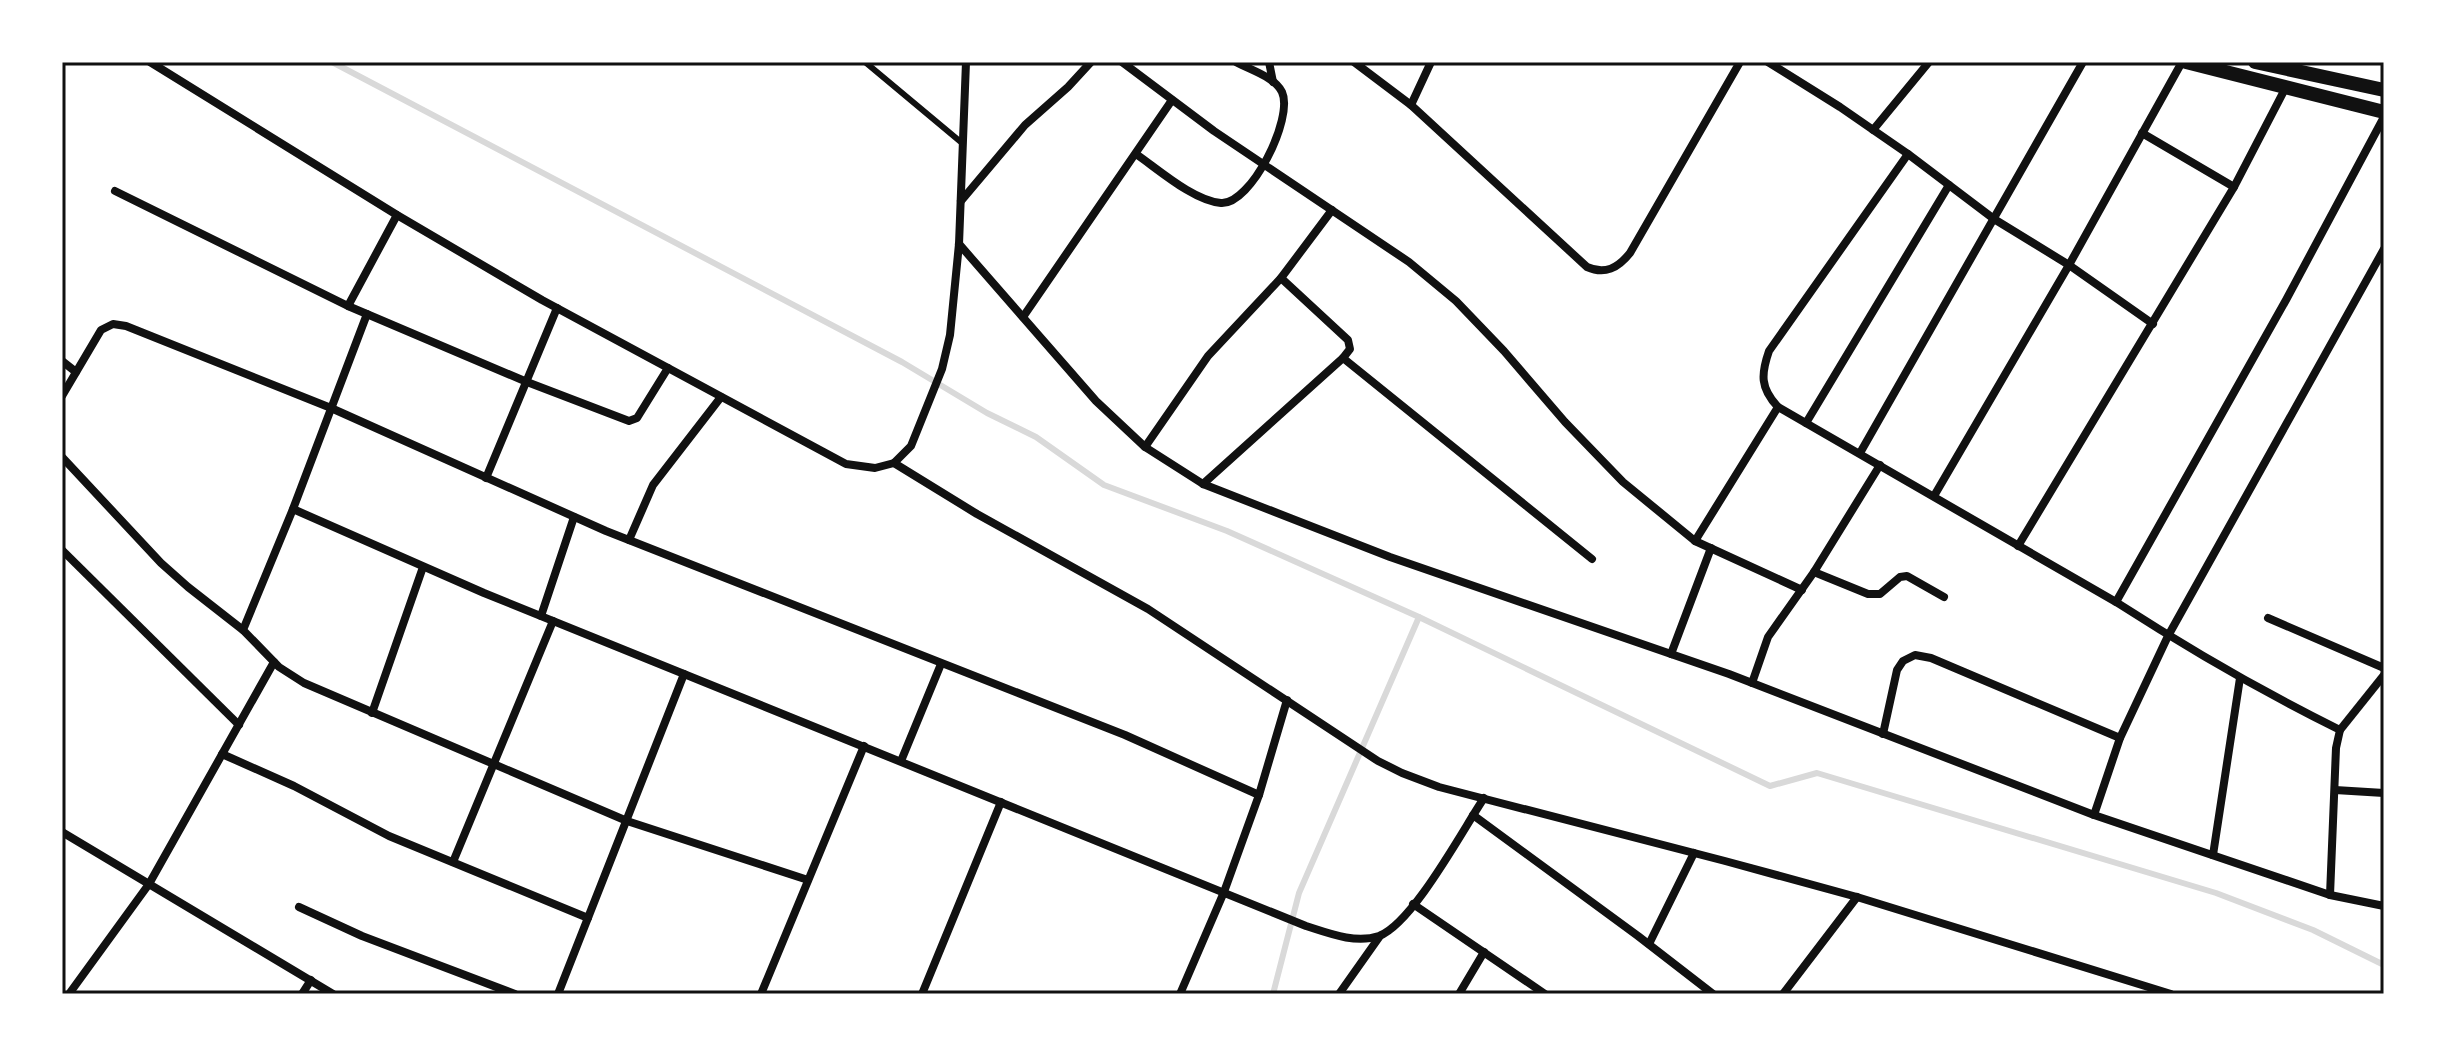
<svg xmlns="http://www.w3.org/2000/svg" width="2446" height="1056" font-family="Cabin,sans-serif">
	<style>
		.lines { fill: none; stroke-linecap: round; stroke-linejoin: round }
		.stream { stroke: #d9d9d9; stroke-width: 6 }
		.service { stroke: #111; stroke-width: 6 }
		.minor { stroke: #111; stroke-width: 8 }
		.tertiary { stroke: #111; stroke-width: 14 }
		.neatline { fill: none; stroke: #111; stroke-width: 3 }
	</style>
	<rect width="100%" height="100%" fill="#fff"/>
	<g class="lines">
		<g class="stream">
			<path d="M332,62L902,362L987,413L1036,437L1104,485L1227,531L1419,617L1770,786L1817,773L2216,893L2313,930L2384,965"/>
			<path d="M1273,994L1299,893L1419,617"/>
		</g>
		<path class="service" d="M865,62L962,143"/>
		<g class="minor">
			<path d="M150,62L397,215L542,300L846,464L875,468L894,463L911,446L942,369L950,335L959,244L966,62"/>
			<path d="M1122,62L1214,131L1409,262L1456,301L1504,351L1565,422L1623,482L1695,541L1802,590"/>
			<path d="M1269,62L1273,82"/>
			<path d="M1354,62L1411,105L1587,267C1605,275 1618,268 1630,253L1740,62"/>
			<path d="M1768,62L1840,107L1908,154L1994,219L2069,265L2153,324"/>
			<path d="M1411,105L1431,62"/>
			<path d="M1873,130L1929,62"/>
			<path d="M2142,133L2234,187"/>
			<path d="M1136,154C1159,170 1194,201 1221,203C1251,205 1294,118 1282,92C1275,77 1250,70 1236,62"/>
			<path d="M115,191L348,306L527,382L629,421L637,418L668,368"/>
			<path d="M961,201L1025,125L1068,87L1091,62"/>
			<path d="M959,244L1096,401L1145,447L1203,484L1390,557L1729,674L2094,815L2330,895L2384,906"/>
			<path d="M1281,278L1348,340L1350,349L1343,358"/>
			<path d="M348,306L397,215"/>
			<path d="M367,314L293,509L243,630L279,667L304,683L627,821L808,880"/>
			<path d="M1023,317L1172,100"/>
			<path d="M62,361L76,372"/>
			<path d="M62,396L101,330L113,324L126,326L331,408L606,531L1125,735L1259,795"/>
			<path d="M1778,407C1760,388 1761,374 1769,351L1908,154"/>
			<path d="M1806,423L1949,185"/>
			<path d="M1145,447L1208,356L1281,278L1332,210"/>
			<path d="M1860,453L2083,62"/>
			<path d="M62,457L161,563L188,587L243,630"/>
			<path d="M894,463L977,514L1148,609L1378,761L1402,773L1439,787L1725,861L1857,897L2171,994"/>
			<path d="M486,478L557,308"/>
			<path d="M1203,484L1343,358L1592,559"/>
			<path d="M1934,496L2069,265L2182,62"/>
			<path d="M293,509L484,593L1306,926C1328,933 1355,944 1379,936C1413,923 1462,831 1484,798"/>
			<path d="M629,540L653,485L721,397"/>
			<path d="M1695,541L1778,407L2116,602C2189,649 2263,692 2340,730L2336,748L2330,895"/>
			<path d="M2018,546L2234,187L2286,87"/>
			<path d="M62,550L239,725"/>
			<path d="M1814,572L1868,594H1880L1900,577L1907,576L1944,597"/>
			<path d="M2116,602L2286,300L2384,117"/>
			<path d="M541,616L574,517"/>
			<path d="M2268,618L2384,668"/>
			<path d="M1671,654L1711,548"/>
			<path d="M1752,683L1768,637L1814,572L1880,465"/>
			<path d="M372,713L423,567"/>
			<path d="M2340,730L2384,675"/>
			<path d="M1883,734L1897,670L1903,661L1915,655L1931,658L2120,738"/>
			<path d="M222,754L294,786L389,836L588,918"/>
			<path d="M901,761L941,664"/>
			<path d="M2335,790L2384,793"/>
			<path d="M1473,815L1638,936L1713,994"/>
			<path d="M2094,815L2120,738L2168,636L2384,249"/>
			<path d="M62,832L333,994"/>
			<path d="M2213,855L2240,678"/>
			<path d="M453,862L553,621"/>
			<path d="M1413,904L1545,994"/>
			<path d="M299,907L362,936L515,994"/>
			<path d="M1649,944L1694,853"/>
			<path d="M69,994L149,884L274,662"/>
			<path d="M302,994L311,980"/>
			<path d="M558,994L684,674"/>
			<path d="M761,994L864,746"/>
			<path d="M922,994L1001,802"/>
			<path d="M1180,994L1224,892L1259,795L1287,700"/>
			<path d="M1339,994L1380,936"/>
			<path d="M1459,994L1484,952"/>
			<path d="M1783,994L1857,897"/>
		</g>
		<g class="tertiary">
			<path d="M2186,62L2384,112"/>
			<path d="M2255,62L2384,90"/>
		</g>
	</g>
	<rect width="2446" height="1056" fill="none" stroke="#ffffff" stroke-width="128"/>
	<rect x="64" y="64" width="2318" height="928" class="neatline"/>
</svg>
